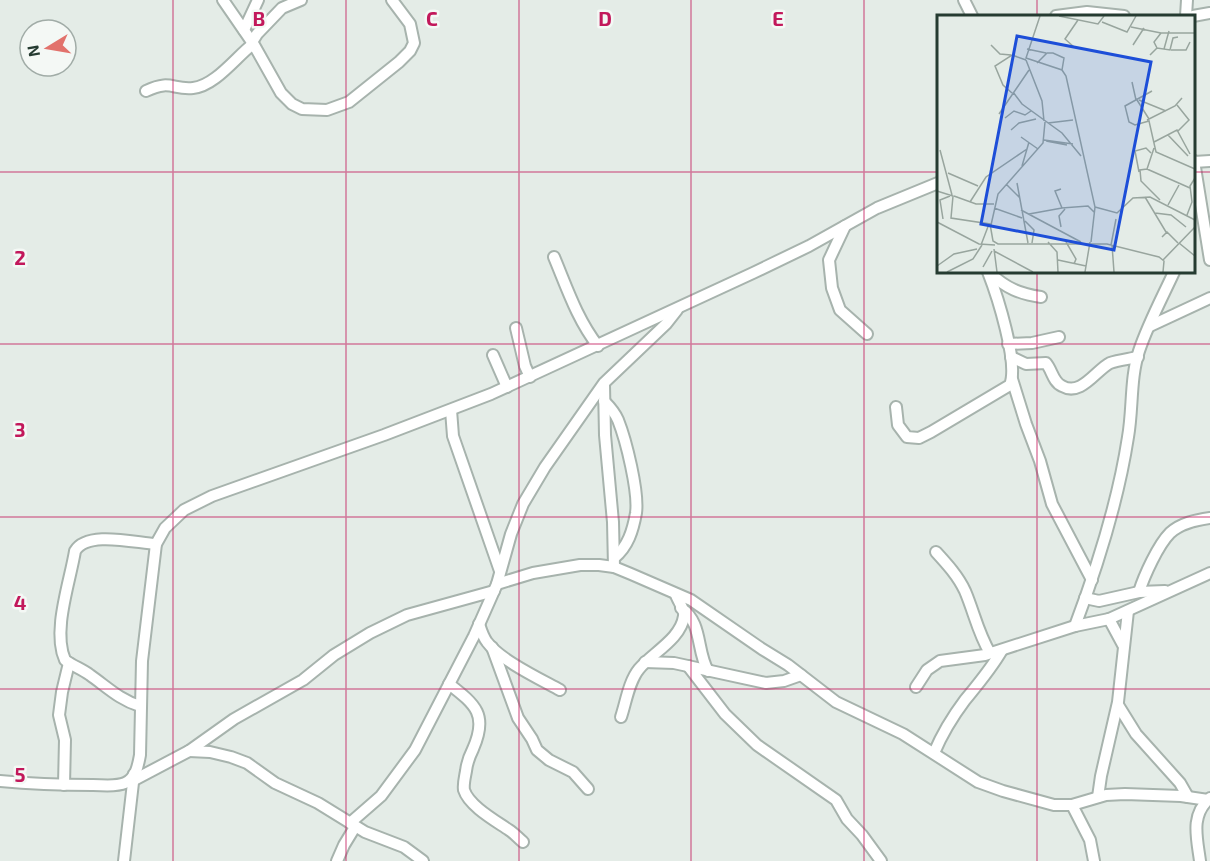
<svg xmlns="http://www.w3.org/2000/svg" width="1210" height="861" font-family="'Exo 2',sans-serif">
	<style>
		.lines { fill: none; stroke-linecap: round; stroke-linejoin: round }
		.minor-casing { stroke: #a7b3ad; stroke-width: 14 }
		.minor { stroke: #fff; stroke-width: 10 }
		.grid { fill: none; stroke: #c2185b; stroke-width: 1.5; stroke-opacity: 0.55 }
		.inset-road { fill: none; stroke: #98a59e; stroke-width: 1.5 }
		.view { fill: #1d4ed8; fill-opacity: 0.15; stroke: #1d4ed8; stroke-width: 3 }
		.inset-edge { fill: none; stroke: #253b31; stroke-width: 3 }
		.grid-label { font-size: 20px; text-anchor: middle; font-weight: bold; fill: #c2185b; stroke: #f4f8f5; stroke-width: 5; stroke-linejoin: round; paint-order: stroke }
	</style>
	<rect width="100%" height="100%" fill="#e4ece7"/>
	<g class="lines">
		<defs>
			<g id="minor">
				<path d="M223,0L254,45L281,93L292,104L302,109L327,110L349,102L399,62L410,51L414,43L410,24L392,0"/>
				<path d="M964,0L972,16"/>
				<path d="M1056,16L1087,12L1124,16"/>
				<path d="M1186,16L1187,0"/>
				<path d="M1193,16L1210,13"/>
				<path d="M244,30L258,0"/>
				<path d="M252,42L257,34L282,8L301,0"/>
				<path d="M146,91C171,79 172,90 193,88C215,86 236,57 253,44"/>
				<path d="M1194,161L1210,260"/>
				<path d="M1194,162L1210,161"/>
				<path d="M845,226L829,260L832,288L840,310L867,334"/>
				<path d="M554,257C567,288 577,319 598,346"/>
				<path d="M991,274C1006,288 1020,294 1041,297"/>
				<path d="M1150,326L1210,298"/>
				<path d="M516,328L525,366L530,377"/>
				<path d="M1008,344L1032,343L1059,337"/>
				<path d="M493,355L507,387"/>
				<path d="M1011,357L1026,364L1046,363C1052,370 1053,382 1062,386C1081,397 1096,370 1110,363C1118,360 1129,359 1138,357"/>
				<path d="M1012,379L1026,424L1040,461L1052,504L1092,580"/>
				<path d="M604,385L605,435L613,522L614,567"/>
				<path d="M604,401C610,407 615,413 618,420C626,440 639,492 636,513C633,530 628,547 614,558"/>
				<path d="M896,407L898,425L907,437L919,438L931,432L1010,385C1019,363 997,295 988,272"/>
				<path d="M451,410L453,436L500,571"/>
				<path d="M936,552C947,564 958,576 965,591C974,612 978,633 990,653"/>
				<path d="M497,584L533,573L580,565H599L614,567L631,574L691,600L762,649L788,665L836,702L903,734L978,782L1003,791L1054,805H1072L1106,795L1125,794L1181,796L1208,800"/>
				<path d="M1139,592C1144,576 1158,545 1170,533C1181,523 1196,520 1210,518"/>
				<path d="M1085,598L1099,601L1139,592L1165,591"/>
				<path d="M681,608C703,623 696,650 708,671"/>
				<path d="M1109,619L1123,645"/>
				<path d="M479,624C481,630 483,637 487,642C500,660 540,679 560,690"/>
				<path d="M1075,626C1098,565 1118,502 1128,437C1133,409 1130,378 1139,351C1148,324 1162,298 1174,272"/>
				<path d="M492,647L518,718L532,739L537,750L549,760L573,772L588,789"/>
				<path d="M645,662L674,663L766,683L784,681L801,675"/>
				<path d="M688,666L725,714L757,745L836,800L847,819L862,835L881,861"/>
				<path d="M449,684C476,705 488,715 473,749C469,757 467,762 466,771C465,777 463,784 464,790C469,806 496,821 509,830C514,833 518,838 523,842"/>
				<path d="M916,687L927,670L940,661L985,655L1075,626L1109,619L1210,573"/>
				<path d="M1118,705L1136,734L1180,783L1188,797"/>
				<path d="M140,706C120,700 107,687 90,675C82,669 73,666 65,660C52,631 70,582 75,551C87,530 136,543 156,544"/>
				<path d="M621,717C626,702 629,681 639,669C652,653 681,639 684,616C685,610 678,601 676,595"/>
				<path d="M189,751L210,752L231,757L247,763L275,783L318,803L365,832L404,847L423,861"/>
				<path d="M934,753C942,734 953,716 965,700C979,683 991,669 1002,650"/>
				<path d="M134,780L189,751L234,719L303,680L334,655L370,633L407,615L494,591"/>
				<path d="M0,781C31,784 62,785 93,785C103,785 116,787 125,783C136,778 138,766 140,755L142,661L156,544L165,528L184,510L212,496L384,435L491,394L753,273L809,246L877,208L938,183"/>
				<path d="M64,785L65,740L59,715L62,692L69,663"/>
				<path d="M1098,797L1101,776L1118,702L1128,611"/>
				<path d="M1072,805L1090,840L1094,861"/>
				<path d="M350,823L381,796L415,750L474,636L497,584L511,534L523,504L545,467L604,383L666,324L677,310"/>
				<path d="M124,861L134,774"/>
				<path d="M337,861L344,845L355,827"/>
				<path d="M1200,861C1197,838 1190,815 1210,798"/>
			</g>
		</defs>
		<use href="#minor" class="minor-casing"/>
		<use href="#minor" class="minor"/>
	</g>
	<path class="grid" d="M173,0V861M346,0V861M519,0V861M691,0V861M864,0V861M1037,0V16M0,172H938M1194,172H1210M1037,272V861M0,344H1210M0,517H1210M0,689H1210"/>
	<g transform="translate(937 15)">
		<rect width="258" height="258" fill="#e4ece7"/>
		<path class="inset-road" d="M103,1L89,43L125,55L129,61L158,192L154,227M122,1L161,9L167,1M165,7L190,17L199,1M194,12L224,18H258M54,30L63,39L74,40M196,30L207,13M137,32L128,24L141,5M220,33L217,27L224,18M90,34L109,38M227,34L232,16M234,35H249L253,27M213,40L220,33L233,35L236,23L241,22M89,45L105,86L107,106M100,48L110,38H116L127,43L125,55M195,67L199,85M215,76L188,91L192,107L198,110L212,106L219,137L258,154M76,77L85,89L125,118L144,141M75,78L66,70L58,51L75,40L89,45M200,85L212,104M202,85L229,96M240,90L252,105L241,116M62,99L92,55M68,103L77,96L88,100L94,96M210,105L238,91L245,83M111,108L136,105M74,115L82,108L99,104M231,120L251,141M84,122L101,134M107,125L136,129M109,126L130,130M217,127L240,115L253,139M217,133L210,154L253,173M3,135L15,180M85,151L92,127M210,154L203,155L204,166L223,185M202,157L198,136L209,133L214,138M11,158L41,171M80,168L91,228M69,169L83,183M124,174L118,176L125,193L151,191L157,197M0,176L16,181L14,203L53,209L56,226L61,229H170L222,242L227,246L226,257M17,181L39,189H57M208,182L229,217M33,187L49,162L90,134M231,190L242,170M158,192L180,198L196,183L213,182L258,205M57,193L85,203M84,195L144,227M218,198L234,200L249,212M92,199L125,193M250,200L255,187L253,171L258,163M6,204L3,185L13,181M88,206L97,215L95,228M0,207L42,229L58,230M54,210L61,179L106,128L108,107M124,212L122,201L128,194M225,222L230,217L241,228M111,227L120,237L121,257M129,227L139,244L137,249M242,228L258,241M44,230L52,209M174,230L179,204M175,230L177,257M57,234L60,257M57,236L96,257M121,245L149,251M226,245L258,212M0,251L17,239L40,234M46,252L55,236M10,257L36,244L45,230M148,257L153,227"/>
		<path class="view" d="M80,21L214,47L177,235L44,209Z"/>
		<rect width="258" height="258" class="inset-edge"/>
	</g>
	<g class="grid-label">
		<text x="259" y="26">B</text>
		<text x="432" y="26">C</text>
		<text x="605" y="26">D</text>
		<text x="778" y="26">E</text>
		<text x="20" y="265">2</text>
		<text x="20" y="437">3</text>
		<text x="20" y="610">4</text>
		<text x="20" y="782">5</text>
	</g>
	<g transform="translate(48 48) rotate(259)"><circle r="28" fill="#f4f8f5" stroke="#a1aca7" stroke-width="1.5"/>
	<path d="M0-4.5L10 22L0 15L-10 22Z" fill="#e2726c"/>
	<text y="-9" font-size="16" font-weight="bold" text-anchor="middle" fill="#253b31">N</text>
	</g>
</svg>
